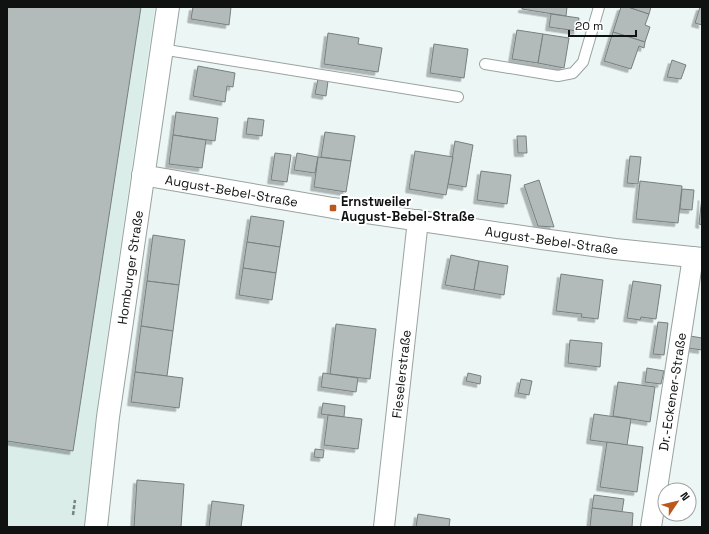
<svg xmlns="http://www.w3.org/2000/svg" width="709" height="534" font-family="'Space Grotesk',sans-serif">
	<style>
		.built { fill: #daede9 }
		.building { fill: #b2bbb9; stroke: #77807e; filter: url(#shadow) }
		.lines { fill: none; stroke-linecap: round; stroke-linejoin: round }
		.service-casing { stroke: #99a3a1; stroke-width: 12 }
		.minor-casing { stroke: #99a3a1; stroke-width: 22 }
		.secondary-casing { stroke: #99a3a1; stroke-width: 24 }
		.path { stroke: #7a817f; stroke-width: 2.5; stroke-dasharray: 4 2; stroke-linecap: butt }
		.service { stroke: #fff; stroke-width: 10 }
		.minor { stroke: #fff; stroke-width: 20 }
		.secondary { stroke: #fff; stroke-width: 22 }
		.poi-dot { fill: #bb581d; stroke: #fff; stroke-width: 1.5 }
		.labels { text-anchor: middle; stroke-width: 4; stroke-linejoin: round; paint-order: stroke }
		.street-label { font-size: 13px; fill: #0f1211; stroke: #fff }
		.poi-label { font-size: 13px; font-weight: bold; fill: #0f1211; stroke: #fff; text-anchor: start }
	</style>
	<defs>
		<filter id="shadow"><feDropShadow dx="-3.5" dy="3.5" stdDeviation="0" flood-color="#0004"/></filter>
	</defs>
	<rect width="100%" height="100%" fill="#ecf6f4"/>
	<path class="built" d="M7,7H155L98,401L84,527H7Z"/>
	<g class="building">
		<path d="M7,7H141L73,451L7,441Z"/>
		<path d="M193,7H231L229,25L191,19Z"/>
		<path d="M522,7H567L566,16L522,9Z"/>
		<path d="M621,7H628L649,14L645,25L650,27L645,42L613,32Z"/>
		<path d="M628,7H651L649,14Z"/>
		<path d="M700,7H702V25L695,23Z"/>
		<path d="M551,14L579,18L577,31L549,27Z"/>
		<path d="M517,30L543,34L538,63L512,59Z"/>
		<path d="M613,32L645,42L644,48L639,46L631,69L604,61Z"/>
		<path d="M328,33L359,38L358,44L382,48L378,72L324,64Z"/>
		<path d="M543,34L569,38L564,68L538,63Z"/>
		<path d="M434,44L468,49L464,78L430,73Z"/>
		<path d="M672,60L686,65L681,79L667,77Z"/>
		<path d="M198,66L235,73L233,87L227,86L225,102L193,96Z"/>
		<path d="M318,79L328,81L326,96L315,94Z"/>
		<path d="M176,112L218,118L215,141L173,135Z"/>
		<path d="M248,118L264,120L262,136L246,134Z"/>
		<path d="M325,132L355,136L351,161L321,157Z"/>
		<path d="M173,135L206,140L202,168L169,164Z"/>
		<path d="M517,136H526L527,153H518Z"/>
		<path d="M455,141L473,145L466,187L448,184Z"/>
		<path d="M415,151L453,157L446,195L409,189Z"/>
		<path d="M275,153L291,155L287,182L271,180Z"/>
		<path d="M297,153L318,157L315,173L294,170Z"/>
		<path d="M630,156L641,157L638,184L627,183Z"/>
		<path d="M318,157L351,161L346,192L314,187Z"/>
		<path d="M481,171L511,175L507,204L477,200Z"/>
		<path d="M539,180L554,227L538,226L524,185Z"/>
		<path d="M640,181L682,186L678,223L636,219Z"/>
		<path d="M682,189L694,190L692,210L680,209Z"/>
		<path d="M702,197V225L699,224Z"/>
		<path d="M251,216L284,221L280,247L247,242Z"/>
		<path d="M153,235L185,240L179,285L147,281Z"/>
		<path d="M247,242L280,247L276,273L243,268Z"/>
		<path d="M451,255L479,261L474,290L445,285Z"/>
		<path d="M479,261L508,266L504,295L474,290Z"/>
		<path d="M243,268L276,273L272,300L239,295Z"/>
		<path d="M561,274L603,280L598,319L581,317L582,314L556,311Z"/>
		<path d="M147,281L179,285L173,331L141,326Z"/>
		<path d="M633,281L661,285L656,319L641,317L640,320L627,318Z"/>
		<path d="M658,322L668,323L664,355L653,354Z"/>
		<path d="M336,324L376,329L370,379L330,374Z"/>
		<path d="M141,326L173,331L167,376L135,372Z"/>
		<path d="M690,336L702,338V350L688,348Z"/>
		<path d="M570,340L602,343L600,367L568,363Z"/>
		<path d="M647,368L664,371L661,384L645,382Z"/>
		<path d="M135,372L183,378L179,408L131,402Z"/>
		<path d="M323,373L358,378L356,392L321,387Z"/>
		<path d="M468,373L481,376L480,384L466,381Z"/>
		<path d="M521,379L532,381L529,395L518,393Z"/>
		<path d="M618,382L655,387L650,422L613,416Z"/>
		<path d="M323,403L345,406L344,417L321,414Z"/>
		<path d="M594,414L631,419L627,445L590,440Z"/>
		<path d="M328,415L362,419L358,449L324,445Z"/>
		<path d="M607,442L643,447L637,492L600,487Z"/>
		<path d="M315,449L324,450L323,458L314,457Z"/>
		<path d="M137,480L184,484L181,527H134Z"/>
		<path d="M594,495L624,499L622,512L592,508Z"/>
		<path d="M212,501L244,505L241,527H209Z"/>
		<path d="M592,508L633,513L632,527H590Z"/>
		<path d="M418,514L450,519L449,527H416Z"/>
	</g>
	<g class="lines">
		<defs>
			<g id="service">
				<path d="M161,49L458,97"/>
				<path d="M485,64L558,76L573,73L583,62L599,7"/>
			</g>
			<g id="minor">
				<path id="s1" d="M142,175L333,208L542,239L615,249L702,258"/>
				<path id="s2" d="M384,527L418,220"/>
				<path id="s3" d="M651,527L693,257"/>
			</g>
			<g id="secondary">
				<path id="s4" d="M96,527L108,417L168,7"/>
			</g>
		</defs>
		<use href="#service" class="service-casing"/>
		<use href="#minor" class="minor-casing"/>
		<use href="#secondary" class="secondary-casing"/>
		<path class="path" d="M73,515L75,500"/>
		<use href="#service" class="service"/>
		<use href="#minor" class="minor"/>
		<use href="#secondary" class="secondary"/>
	</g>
	<rect class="poi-dot" x="329" y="204" width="8" height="8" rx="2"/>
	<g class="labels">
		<g class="street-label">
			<text dy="5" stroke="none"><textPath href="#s1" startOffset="91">August-Bebel-Straße</textPath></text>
			<text dy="5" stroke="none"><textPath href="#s1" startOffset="415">August-Bebel-Straße</textPath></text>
			<text dy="5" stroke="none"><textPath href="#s4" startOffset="262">Homburger Straße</textPath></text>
			<text dy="5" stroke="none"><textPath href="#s2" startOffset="154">Fieselerstraße</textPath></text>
			<text dy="5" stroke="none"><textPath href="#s3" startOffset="137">Dr.-Eckener-Straße</textPath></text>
		</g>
		<g class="poi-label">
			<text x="341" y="206">Ernstweiler<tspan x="341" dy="15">August-Bebel-Straße</tspan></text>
		</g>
	</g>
	<rect width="709" height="534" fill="none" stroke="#0f1211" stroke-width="16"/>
	<g transform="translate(677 502) rotate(55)"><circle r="19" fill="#ffffff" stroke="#9fa0a0"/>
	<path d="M0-3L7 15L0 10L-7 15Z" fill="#bb581d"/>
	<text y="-6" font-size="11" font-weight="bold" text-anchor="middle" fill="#0f1211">N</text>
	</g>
	<path d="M569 30v6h67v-6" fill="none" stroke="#0f1211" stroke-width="2"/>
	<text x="575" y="30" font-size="12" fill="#0f1211" stroke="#ffffff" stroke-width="3" paint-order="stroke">20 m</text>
</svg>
